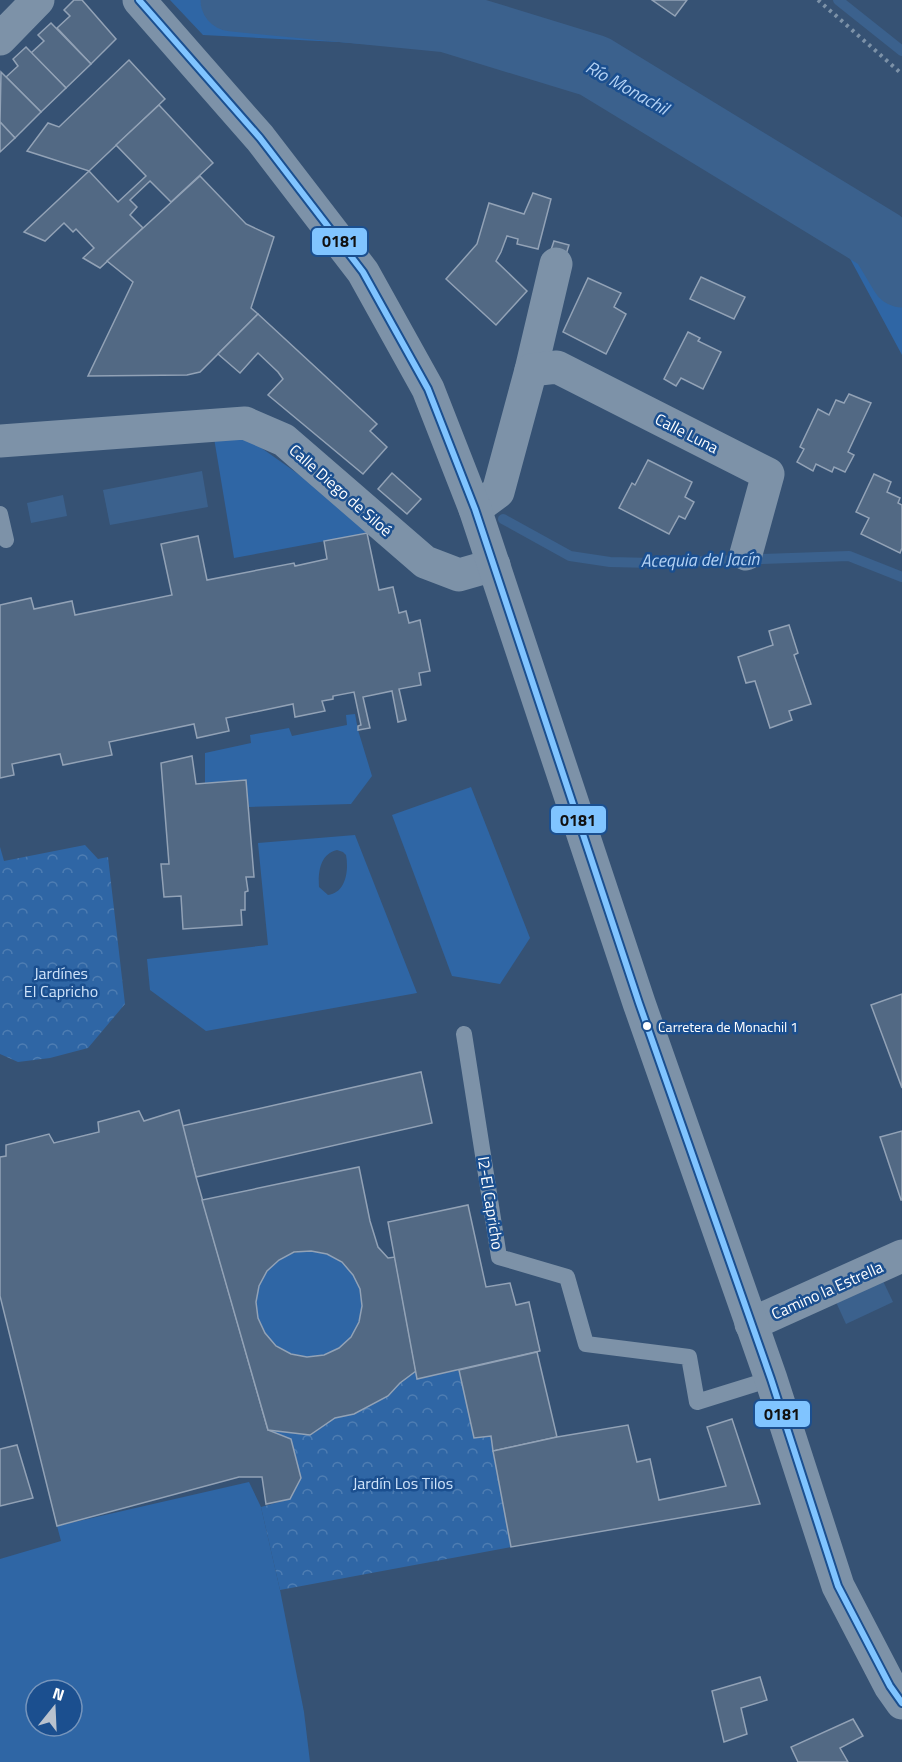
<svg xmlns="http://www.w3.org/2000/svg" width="902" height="1762" font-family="'Titillium Web',sans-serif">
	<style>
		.green { fill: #2f66a5; fill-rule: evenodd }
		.park { fill: url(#park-crowns) }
		.water { fill: #3b618d }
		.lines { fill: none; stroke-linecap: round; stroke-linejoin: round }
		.stream { stroke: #3b618d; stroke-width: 10 }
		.river { stroke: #3b618d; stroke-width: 63 }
		.building { fill: #526984; stroke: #92a2b6; stroke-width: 1.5; fill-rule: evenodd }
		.path { stroke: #7d92a8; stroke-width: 4; stroke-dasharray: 3 4.5; stroke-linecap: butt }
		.service { stroke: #7d92a8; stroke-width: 16 }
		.minor { stroke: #7d92a8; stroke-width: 33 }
		.tertiary { stroke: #7d92a8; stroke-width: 33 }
		.bus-1-casing { stroke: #1b4f8f; stroke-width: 10 }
		.bus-1 { stroke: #80c4ff; stroke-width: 6 }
		.bus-dot { fill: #fff; stroke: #1b4f8f; stroke-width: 2 }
		.labels { text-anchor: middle; stroke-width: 5; stroke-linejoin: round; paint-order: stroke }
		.bus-label { font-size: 14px; fill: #fff; stroke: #1b4f8f; text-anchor: start }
		.street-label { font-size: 16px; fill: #fff; stroke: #1b4f8f }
		.park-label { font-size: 16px; fill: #cfe3fa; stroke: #1b4f8f }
		.water-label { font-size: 18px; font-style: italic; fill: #b5d3f5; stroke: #1b4f8f }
		.line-badge { stroke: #1b4f8f; stroke-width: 2 }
		.pale-badge-label { font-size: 16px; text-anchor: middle; font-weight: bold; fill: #111 }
	</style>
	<defs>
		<pattern id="park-crowns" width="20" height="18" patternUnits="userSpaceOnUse" patternTransform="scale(1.5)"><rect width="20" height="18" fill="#2f66a5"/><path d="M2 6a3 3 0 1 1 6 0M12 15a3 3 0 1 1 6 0" fill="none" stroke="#4e7db2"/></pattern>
	</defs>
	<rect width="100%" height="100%" fill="#365274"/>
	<g class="green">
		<path d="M170,0H407L468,10L606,52L836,180L902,243V355L847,253L776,193L677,133L562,85L440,50L339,42L203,35Z"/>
		<path d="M243,435L379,531L234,558L214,438Z"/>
		<path d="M355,714L358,730L372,776L351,804L249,807L246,780L205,783V753L251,743L250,735L289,728L292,736L347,725L346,715Z"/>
		<path d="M471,787L530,938L500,984L452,976L392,815Z"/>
		<path d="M355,835L417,993L206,1031L150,990L147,959L268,945L258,843ZM337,850L343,852L346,855C349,870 346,893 328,895L319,887C318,872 320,854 337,850Z"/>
		<circle cx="309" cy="1304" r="53"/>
		<path d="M249,1482L261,1507L280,1590L304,1712L310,1762H0V1559L61,1541L57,1526ZM36,1690H72V1726H36Z"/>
	</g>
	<g class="park">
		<path d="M85,845L98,859L108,857L125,1004L88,1048L50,1058L18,1062L0,1054V847L4,861Z"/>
		<path d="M459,1370L474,1438L491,1436L511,1547L280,1590L261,1507L290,1499L301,1478L291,1439L268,1430L311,1435L335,1418L354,1414L388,1396L400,1383L416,1371L418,1379Z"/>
	</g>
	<g class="water">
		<path d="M202,471L208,507L110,525L103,490Z"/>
		<path d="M63,495L67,516L31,523L27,503Z"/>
		<path d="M883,1281L893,1302L846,1324L836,1302Z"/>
	</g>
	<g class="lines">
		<g class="stream">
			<path d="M838,0L902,51"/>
			<path d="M503,519L570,556L610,562L653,563L849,556L902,577"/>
		</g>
		<path class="river" d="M232,0L447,21L594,66L881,241L902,276"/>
	</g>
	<g class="building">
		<path d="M74,0H82L116,39L91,64L57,28L70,16L64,10Z"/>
		<path d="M652,0H687L675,16Z"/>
		<path d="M51,23L91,64L66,88L31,53L44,41L38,35Z"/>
		<path d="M26,47L66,88L41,112L6,77L18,66L13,59Z"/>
		<path d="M129,60L165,99L89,171L27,151L48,123L59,127Z"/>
		<path d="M1,72L41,112L15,138L0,122Z"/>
		<path d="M159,105L213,163L171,202L150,181L130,200L137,207L130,215L143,228L100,268L83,258L94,248L76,229L73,232L64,223L45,241L24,232L89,171L118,202L146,176L116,145Z"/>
		<path d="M0,122L15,138L0,152Z"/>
		<path d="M200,176L246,224L274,237L251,308L258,314L200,372L187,375L88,376L133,282L107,261Z"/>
		<path d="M533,193L551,199L538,249L517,244L518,239L507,236L501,252L496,261L527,291L496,325L446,279L477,244L489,203L524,214Z"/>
		<path d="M554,241L569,245L563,264L548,259Z"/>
		<path d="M701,277L745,297L734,319L690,299Z"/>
		<path d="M588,278L621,293L614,307L626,314L606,354L563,332Z"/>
		<path d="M258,314L377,424L370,431L387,447L363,474L268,395L283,379L278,372L258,353L240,373L218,354Z"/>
		<path d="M688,332L700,338L698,341L721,352L703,389L681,378L676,386L664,379Z"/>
		<path d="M849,394L871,403L848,452L854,455L845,472L834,467L832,472L816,464L813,471L797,462L804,449L800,447L818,409L829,415L836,400L844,403Z"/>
		<path d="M648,460L692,482L685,497L694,502L685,519L679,516L669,534L619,508L632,483L635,485Z"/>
		<path d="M392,473L421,499L407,514L378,489Z"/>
		<path d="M874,474L891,482L887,492L900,498L898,503L902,505V548L900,553L861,534L869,518L856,512Z"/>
		<path d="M367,533L379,590L393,587L399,613L406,611L409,623L420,620L430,671L419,673L421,685L399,689L406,720L398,722L392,691L363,697L370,728L358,730V726L361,725L354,692L333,696V699L322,701L325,711L295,717L293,704L226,718L229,731L197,738L194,724L109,742L112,755L63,765L60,754L12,764L14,775L0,778V605L31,598L34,609L72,601L75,615L172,595L161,544L198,536L207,580L294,563L295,566L327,559L324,541Z"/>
		<path d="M789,625L798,653L794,655L811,704L789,711L792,720L770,728L755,681L746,683L738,657L773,645L769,631Z"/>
		<path d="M192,756L196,784L246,780L254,877H246L248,891L245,892V910H241L242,925L183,929L181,896L164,897L161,864H169L161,763Z"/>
		<path d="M902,994V1088L871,1005Z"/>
		<path d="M421,1072L432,1123L196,1177L182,1126Z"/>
		<path d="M179,1110L196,1177L268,1430L291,1439L301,1478L290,1499L266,1504L262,1477H239L57,1526L0,1296V1157L6,1156V1145L49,1134L54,1143L99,1132L98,1122L139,1111L144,1121Z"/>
		<path d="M902,1131V1200H901L880,1137Z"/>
		<path d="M359,1167L370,1221L378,1247L388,1258L395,1257L416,1371L400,1383L388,1396L354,1414L335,1418L310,1435L268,1430L202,1200ZM311,1251L327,1254L342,1262L353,1275L360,1289L362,1306L359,1322L351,1337L339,1348L324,1355L307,1357L291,1354L276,1346L265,1333L258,1318L256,1302L259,1286L267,1271L279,1260L294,1252Z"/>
		<path d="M468,1205L486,1287L510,1283L516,1305L529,1302L540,1351L417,1379L388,1222Z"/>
		<path d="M537,1352L557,1437L493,1451L491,1436L474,1438L459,1370Z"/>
		<path d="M732,1419L760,1504L511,1547L493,1451L557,1437L628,1425L637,1462L650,1459L659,1500L726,1486L707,1427Z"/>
		<path d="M17,1445L33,1498L0,1506V1449Z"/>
		<path d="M760,1677L767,1700L741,1708L747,1734L724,1742L712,1691Z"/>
		<path d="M853,1719L863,1736L840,1748L848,1762H798L791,1747Z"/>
	</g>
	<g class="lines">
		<path class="path" d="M818,0L902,74"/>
		<g class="service">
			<path d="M0,514L6,540"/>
			<path d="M464,1034L499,1257L567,1277L586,1344L689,1357L697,1402L771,1379"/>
		</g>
		<g class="minor">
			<path d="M0,39L38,0"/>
			<path d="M531,370L556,264"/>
			<path d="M0,441L245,423L284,440L425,562L459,575L494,565"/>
			<path d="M475,509L498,492L531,370L557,367L768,474L746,554"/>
			<path d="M751,1324L902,1256"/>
		</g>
		<path class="tertiary" d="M139,0L260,138L363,272L428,389L475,509L639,1003L771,1379L838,1586L890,1686L902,1703"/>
		<defs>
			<path id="bus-1" d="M139,0L260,138L363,272L428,389L475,509L639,1003L771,1379L838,1586L890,1686L902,1703"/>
		</defs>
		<use href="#bus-1" class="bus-1-casing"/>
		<use href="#bus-1" class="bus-1"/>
	</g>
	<circle class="bus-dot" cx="647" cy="1026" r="5"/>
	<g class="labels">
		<g class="bus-label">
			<text x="658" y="1032">Carretera de Monachil 1</text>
		</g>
		<g class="street-label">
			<text transform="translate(687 433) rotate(27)" y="6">Calle Luna</text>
			<text transform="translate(341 490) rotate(41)" y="6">Calle Diego de Siloé</text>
			<text transform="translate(491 1203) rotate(81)" y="6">I2-El Capricho</text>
			<text transform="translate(827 1290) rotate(-24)" y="6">Camino la Estrella</text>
		</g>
		<g class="park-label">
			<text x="61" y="979">Jardínes<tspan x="61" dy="18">El Capricho</tspan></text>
			<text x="403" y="1489">Jardín Los Tilos</text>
		</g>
		<g class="water-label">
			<text transform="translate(627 88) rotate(29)" y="6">Río Monachil</text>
			<text transform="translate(700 560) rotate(-1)" y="6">Acequia del Jacín</text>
		</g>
	</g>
	<g class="line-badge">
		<rect x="311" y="227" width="57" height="29" rx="6" fill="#80c4ff"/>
		<rect x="550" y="805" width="57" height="29" rx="6" fill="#80c4ff"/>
		<rect x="754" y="1400" width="57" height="28" rx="6" fill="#80c4ff"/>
	</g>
	<g class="pale-badge-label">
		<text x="340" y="247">0181</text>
		<text x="578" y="826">0181</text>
		<text x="782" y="1420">0181</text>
	</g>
	<g transform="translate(54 1708) rotate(18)"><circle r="28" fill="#1b4f8f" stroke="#7695bc" stroke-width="1.5"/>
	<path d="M0-4.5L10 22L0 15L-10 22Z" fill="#b9c2ce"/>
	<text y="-9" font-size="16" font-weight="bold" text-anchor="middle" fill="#ffffff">N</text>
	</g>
</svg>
